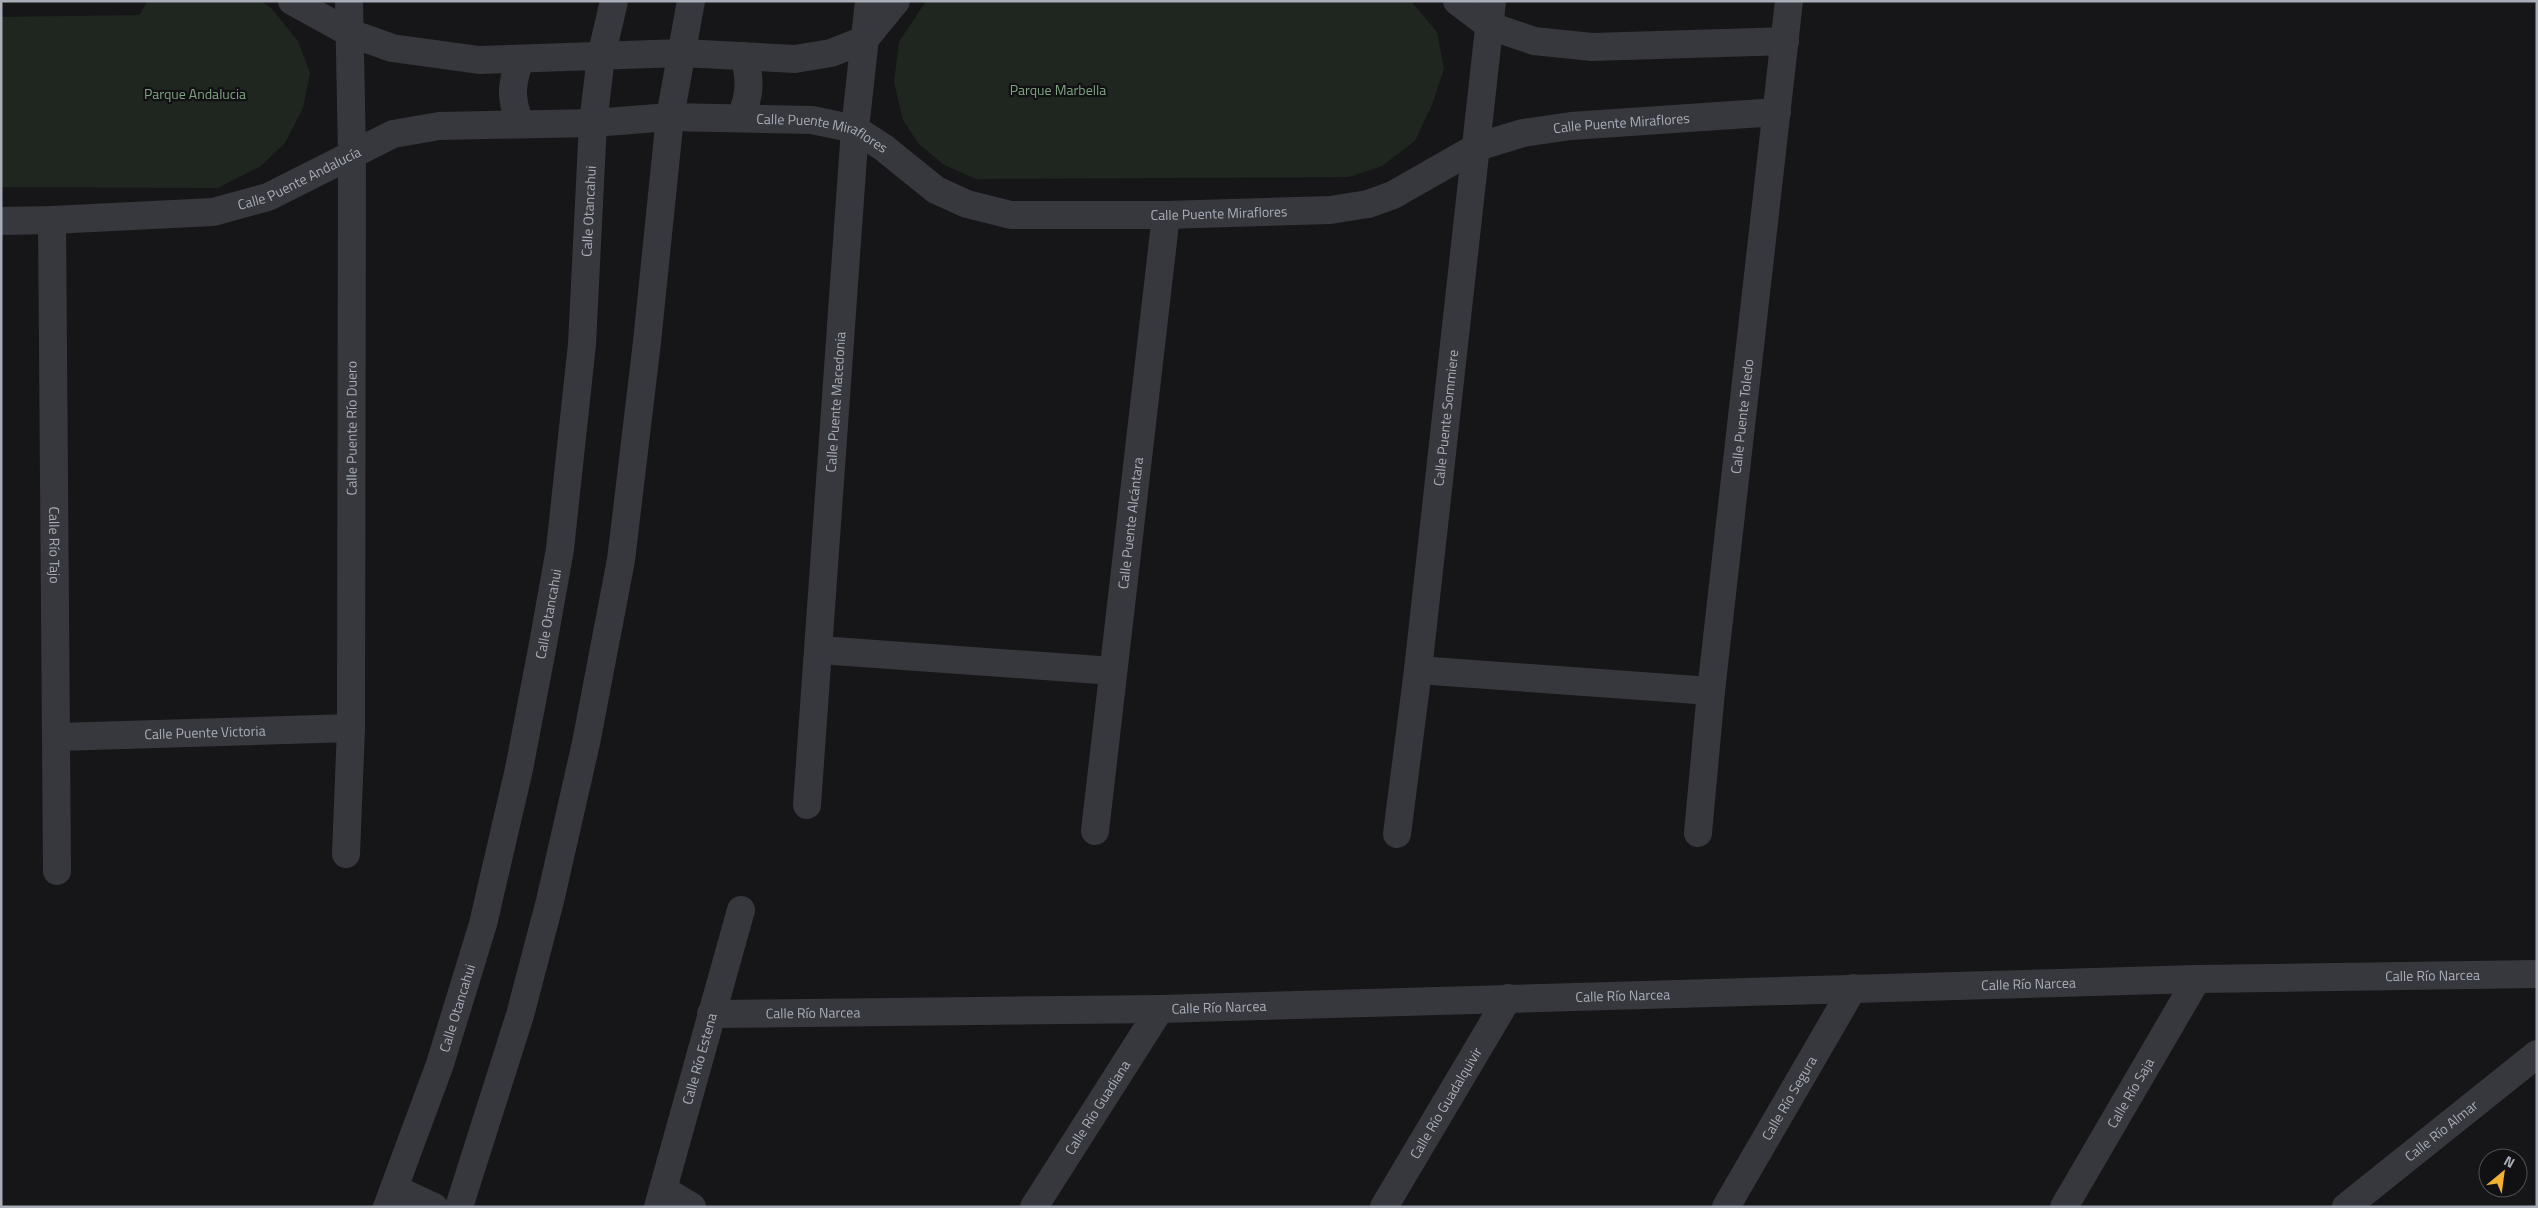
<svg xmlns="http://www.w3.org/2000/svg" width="2538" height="1208" font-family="'Titillium Web',sans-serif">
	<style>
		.green { fill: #1e261f }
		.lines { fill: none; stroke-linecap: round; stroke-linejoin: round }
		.minor { stroke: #37383d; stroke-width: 28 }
		.labels { text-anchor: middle; stroke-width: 4.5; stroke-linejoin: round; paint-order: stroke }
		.park-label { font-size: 14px; fill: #7fa381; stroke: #111113 }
		.street-label { font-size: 14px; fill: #a8adb8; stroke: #111113 }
	</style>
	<rect width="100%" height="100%" fill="#161618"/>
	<g class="green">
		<path d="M148,1H261L271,8L298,41L310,73L303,108L285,143L261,166L218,188L1,187V17L139,15Z"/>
		<path d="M926,1H1411L1437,32L1444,69L1432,105L1415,141L1382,166L1349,177L976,179L944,165L919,144L903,120L894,82L899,42Z"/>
	</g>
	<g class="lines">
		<g class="minor">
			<path d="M292,1L350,33L392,48L479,60L682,53L795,59L831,53L864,40L896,1"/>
			<path d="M1457,1L1490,26L1534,41L1592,47L1785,41"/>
			<path d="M741,117C750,95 751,80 744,56"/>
			<path d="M520,124C510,97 511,86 520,59"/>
			<path id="s1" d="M52,220L57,871"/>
			<path id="s2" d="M1,221L52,220L213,212L268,197L393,134L439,126L593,123L670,117L812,120L855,129L884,148L936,190L967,204L1011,215H1166L1330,210L1368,204L1393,195L1477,147L1523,133L1571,126L1777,112"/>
			<path d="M820,650L1113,671"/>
			<path d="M1418,670L1711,691"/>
			<path id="s3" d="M57,737L351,728"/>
			<path id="s4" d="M807,805L855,129L869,1"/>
			<path id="s5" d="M1095,831L1166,215"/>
			<path id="s6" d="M1698,833L1711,691L1789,1"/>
			<path id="s7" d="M1397,834L1418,670L1492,1"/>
			<path id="s8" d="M346,854L351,728L352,154L349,1"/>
			<path id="s9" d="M711,1014L1160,1009L2197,979L2537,974"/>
			<path d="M395,1189L434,1207"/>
			<path d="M664,1190L692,1207"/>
			<path id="s10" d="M387,1207L440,1064L483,924L519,769L543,644L560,549L582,344L593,123L601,57L614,1"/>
			<path d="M459,1207L520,1015L550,901L586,743L621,560L647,342L670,117L691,1"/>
			<path id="s11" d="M658,1207L741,910"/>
			<path id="s12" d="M1034,1207L1160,1009"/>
			<path id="s13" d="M1384,1207L1508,998"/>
			<path id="s14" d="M1726,1207L1853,988"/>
			<path id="s15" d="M2064,1207L2197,979"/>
			<path id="s16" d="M2346,1207L2537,1054"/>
		</g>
	</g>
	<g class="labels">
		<g class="park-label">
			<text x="1058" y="95">Parque Marbella</text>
			<text x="195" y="99">Parque Andalucia</text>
		</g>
		<g class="street-label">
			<text dy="5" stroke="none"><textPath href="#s2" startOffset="1682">Calle Puente Miraflores</textPath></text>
			<text dy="5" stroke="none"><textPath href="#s2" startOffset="842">Calle Puente Miraflores</textPath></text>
			<text dy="5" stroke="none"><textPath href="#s2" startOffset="305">Calle Puente Andalucía</textPath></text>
			<text dy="5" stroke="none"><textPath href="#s10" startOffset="1021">Calle Otancahui</textPath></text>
			<text dy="5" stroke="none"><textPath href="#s2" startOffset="1262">Calle Puente Miraflores</textPath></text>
			<text dy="5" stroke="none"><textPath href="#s4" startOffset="404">Calle Puente Macedonia</textPath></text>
			<text dy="5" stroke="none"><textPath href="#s6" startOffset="419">Calle Puente Toledo</textPath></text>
			<text dy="5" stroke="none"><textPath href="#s7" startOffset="419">Calle Puente Sommiere</textPath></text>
			<text dy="5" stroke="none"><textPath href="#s8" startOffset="426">Calle Puente Río Duero</textPath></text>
			<text dy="5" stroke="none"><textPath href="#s5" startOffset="310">Calle Puente Alcántara</textPath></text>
			<text dy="5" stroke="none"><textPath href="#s1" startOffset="325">Calle Río Tajo</textPath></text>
			<text dy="5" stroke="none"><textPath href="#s10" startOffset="616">Calle Otancahui</textPath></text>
			<text dy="5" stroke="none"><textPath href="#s3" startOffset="148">Calle Puente Victoria</textPath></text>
			<text dy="5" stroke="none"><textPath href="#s9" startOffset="1722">Calle Río Narcea</textPath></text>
			<text dy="5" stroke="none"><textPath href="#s9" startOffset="1318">Calle Río Narcea</textPath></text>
			<text dy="5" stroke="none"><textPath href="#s9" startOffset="912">Calle Río Narcea</textPath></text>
			<text dy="5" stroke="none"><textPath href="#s10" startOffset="211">Calle Otancahui</textPath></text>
			<text dy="5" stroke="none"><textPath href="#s9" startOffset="508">Calle Río Narcea</textPath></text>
			<text dy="5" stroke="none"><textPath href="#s9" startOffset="102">Calle Río Narcea</textPath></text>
			<text dy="5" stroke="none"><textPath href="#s11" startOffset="154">Calle Río Estena</textPath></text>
			<text dy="5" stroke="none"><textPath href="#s15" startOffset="132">Calle Río Saja</textPath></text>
			<text dy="5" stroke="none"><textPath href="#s14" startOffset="126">Calle Río Segura</textPath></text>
			<text dy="5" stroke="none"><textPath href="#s13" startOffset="121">Calle Río Guadalquivir</textPath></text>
			<text dy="5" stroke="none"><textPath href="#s12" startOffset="118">Calle Río Guadiana</textPath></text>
			<text dy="5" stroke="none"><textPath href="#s16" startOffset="122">Calle Río Almar</textPath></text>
		</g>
	</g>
	<rect width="2538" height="1208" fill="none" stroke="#a8adb8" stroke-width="5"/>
	<g transform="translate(2503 1173) rotate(29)"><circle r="24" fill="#111113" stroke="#4d4f55"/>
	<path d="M0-4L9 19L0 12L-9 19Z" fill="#f2b134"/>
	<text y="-8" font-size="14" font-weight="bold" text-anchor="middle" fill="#a8adb8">N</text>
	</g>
</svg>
